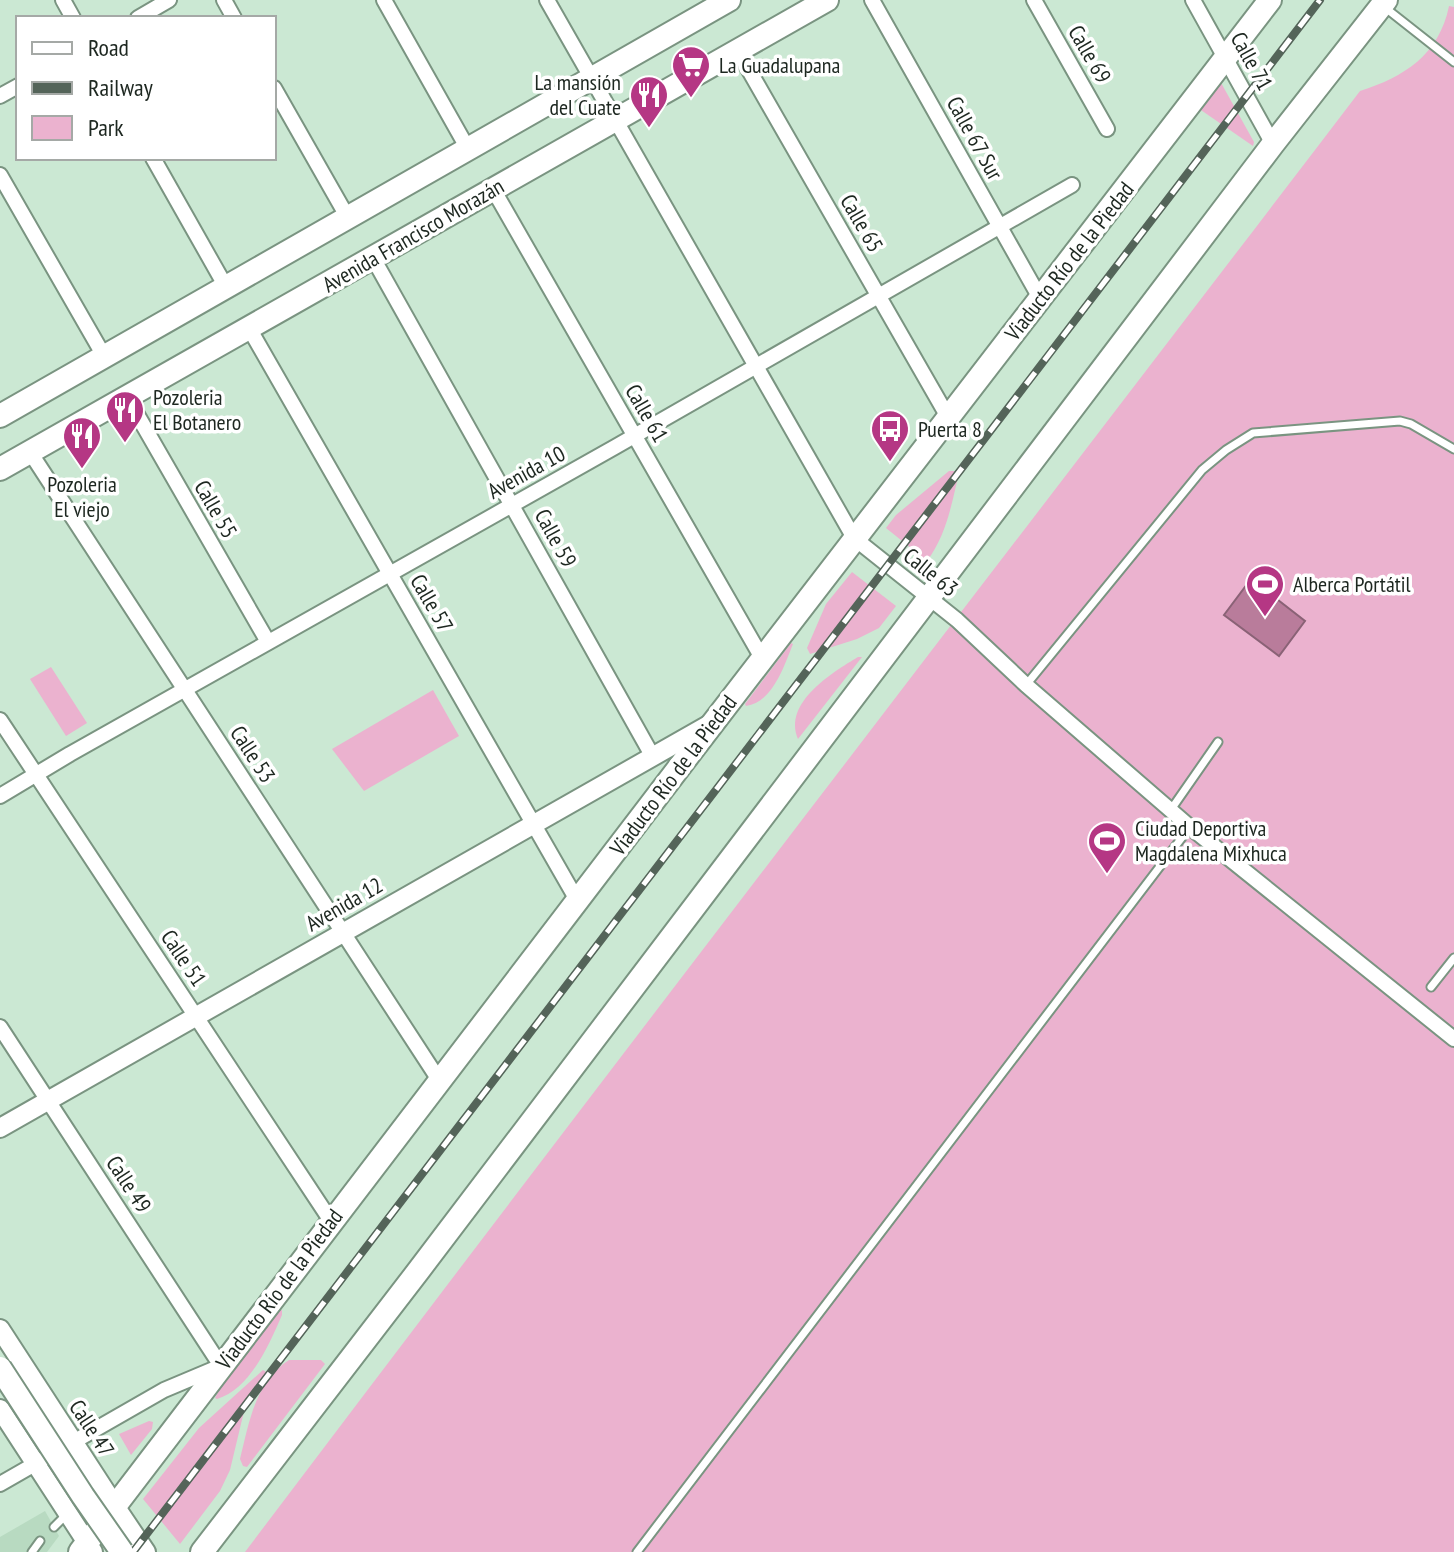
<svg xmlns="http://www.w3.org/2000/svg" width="1454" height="1552" font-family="'PT Sans Narrow',sans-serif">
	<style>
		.built { fill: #b8dac1 }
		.green { fill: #ebb2cf }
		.water { fill: #b97c9b; stroke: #8a6276; stroke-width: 2 }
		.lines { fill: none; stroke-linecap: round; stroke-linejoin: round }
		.lane-casing { stroke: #7a9481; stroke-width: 11 }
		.street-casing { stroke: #7a9481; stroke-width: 18 }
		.secondary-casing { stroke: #7a9481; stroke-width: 22 }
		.primary-casing { stroke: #7a9481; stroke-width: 26 }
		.lane { stroke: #fff; stroke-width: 7 }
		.street { stroke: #fff; stroke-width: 14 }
		.secondary { stroke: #fff; stroke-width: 18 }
		.primary { stroke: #fff; stroke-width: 22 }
		.rail-casing { stroke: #546459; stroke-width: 8 }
		.rail { stroke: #fff; stroke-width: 5; stroke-dasharray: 15; stroke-linecap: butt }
		.primary-bridge-casing { stroke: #7a9481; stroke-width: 26; stroke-linecap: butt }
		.primary-bridge { stroke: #fff; stroke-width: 22 }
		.labels { text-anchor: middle; stroke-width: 7; stroke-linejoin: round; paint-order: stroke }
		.street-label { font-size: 22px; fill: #1d2720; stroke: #fff }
		.poi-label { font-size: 22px; fill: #1d2720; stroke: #fff; text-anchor: start }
	</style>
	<rect width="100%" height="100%" fill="#cbe8d3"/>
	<path class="built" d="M45,1511L59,1536L47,1552H0V1537Z"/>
	<g class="green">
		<path d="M1449,6L1454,7V1552H245C614,1063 988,578 1360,91C1404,77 1439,55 1449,6Z"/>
		<path d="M1220,81L1254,142L1253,146L1198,108Z"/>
		<path d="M949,471H954L958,477C951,507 946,535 927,561L886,528L896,515Z"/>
		<path d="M852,572L896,606L879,628L857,639L810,654L807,648L826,604Z"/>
		<path d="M791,643L793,644C784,666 773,702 746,706L745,704Z"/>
		<path d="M858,657H862L798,739C782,703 833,672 858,657Z"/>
		<path d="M51,667L87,723L66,736L30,679Z"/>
		<path d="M433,690L459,736L364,791L332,749Z"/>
		<path d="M282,1310V1315C269,1345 250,1389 217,1399L215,1398L218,1392L279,1311Z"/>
		<path d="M289,1360H321L325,1364L247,1467L243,1466L240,1459C249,1423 255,1382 289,1360Z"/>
		<path d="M263,1370L266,1372L265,1376L246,1403L230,1470L220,1491L180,1544L143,1499L199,1428Z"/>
		<path d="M149,1421L153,1422L152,1429L131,1455L119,1434Z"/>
	</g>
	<path class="water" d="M1251,579L1305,621L1279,656L1224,615Z"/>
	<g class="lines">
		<defs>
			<g id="lane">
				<path d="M1383,6L1454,62"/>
				<path d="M1026,685L1202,470L1226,450L1253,433L1400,421L1411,424L1454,449"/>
				<path d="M1170,811L1218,742"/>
				<path d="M1431,987L1454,958"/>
				<path d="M54,1527L67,1514"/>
				<path d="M32,1552L40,1541"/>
				<path d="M637,1552L1190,827"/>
			</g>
			<g id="street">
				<path d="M63,0L73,18"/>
				<path d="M224,0L234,18"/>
				<path d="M384,0L468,149"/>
				<path d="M547,0L854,538L957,620L1026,685L1190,827L1454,1039"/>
				<path d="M872,0L1040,298"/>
				<path d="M1034,0L1107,129"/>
				<path d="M1193,0L1273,144"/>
				<path d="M138,18L169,0"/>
				<path d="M738,51L948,417"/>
				<path d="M274,88L348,218"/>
				<path d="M0,96L18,86"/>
				<path d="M153,158L226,287"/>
				<path d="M0,175L104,356"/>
				<path d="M493,189L762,658"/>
				<path d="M373,258L653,757"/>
				<path d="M249,328L577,900"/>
				<path d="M127,397L268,642"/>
				<path d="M30,452L439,1080"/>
				<path d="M0,720L331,1221"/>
				<path d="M0,796L70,754L615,447L1072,185"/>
				<path d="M0,1027L221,1366L164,1390L0,1484"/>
			</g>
			<g id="secondary">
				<path d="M0,1128L710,724"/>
				<path d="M0,1329L115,1506L146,1552"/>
				<path d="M0,1409L93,1552"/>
			</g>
			<g id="primary">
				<path d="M0,416L729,0"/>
				<path d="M0,469L827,0"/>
				<path d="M80,1552L713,723L1270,0"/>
				<path d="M202,1552L419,1270L1273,144L1386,0"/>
			</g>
		</defs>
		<use href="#lane" class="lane-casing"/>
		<use href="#street" class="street-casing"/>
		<use href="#secondary" class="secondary-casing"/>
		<use href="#primary" class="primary-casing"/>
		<use href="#lane" class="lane"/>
		<use href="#street" class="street"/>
		<use href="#secondary" class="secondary"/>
		<use href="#primary" class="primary"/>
		<defs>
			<path id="rail" d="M133,1552L1320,0"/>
		</defs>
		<use href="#rail" class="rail-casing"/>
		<use href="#rail" class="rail"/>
		<defs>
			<path id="primary-bridge" d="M0,1368L83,1496L122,1552"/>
		</defs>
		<use href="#primary-bridge" class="primary-bridge-casing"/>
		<use href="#primary-bridge" class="primary-bridge"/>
	</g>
	<defs>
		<symbol id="supermarket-pin" viewBox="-11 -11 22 30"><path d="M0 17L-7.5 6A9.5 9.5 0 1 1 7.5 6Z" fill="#b53784" stroke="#fff"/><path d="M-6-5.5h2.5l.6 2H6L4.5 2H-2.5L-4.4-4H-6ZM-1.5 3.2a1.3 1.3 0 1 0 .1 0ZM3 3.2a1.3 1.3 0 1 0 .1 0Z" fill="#fff"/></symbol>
		<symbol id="restaurant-pin" viewBox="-11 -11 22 30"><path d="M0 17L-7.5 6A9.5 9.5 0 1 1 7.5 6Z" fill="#b53784" stroke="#fff"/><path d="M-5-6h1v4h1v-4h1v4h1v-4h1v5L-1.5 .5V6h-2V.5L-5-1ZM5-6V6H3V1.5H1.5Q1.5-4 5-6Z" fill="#fff"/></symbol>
		<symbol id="bus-pin" viewBox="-11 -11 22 30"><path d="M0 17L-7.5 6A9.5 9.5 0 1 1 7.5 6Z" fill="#b53784" stroke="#fff"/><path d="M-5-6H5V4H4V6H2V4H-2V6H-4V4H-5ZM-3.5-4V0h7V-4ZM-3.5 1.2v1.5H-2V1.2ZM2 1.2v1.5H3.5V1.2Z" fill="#fff"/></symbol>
		<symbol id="stadium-pin" viewBox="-11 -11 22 30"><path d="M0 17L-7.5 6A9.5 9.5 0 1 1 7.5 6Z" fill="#b53784" stroke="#fff"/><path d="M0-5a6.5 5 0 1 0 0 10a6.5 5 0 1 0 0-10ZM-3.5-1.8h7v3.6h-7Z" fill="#fff"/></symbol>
	</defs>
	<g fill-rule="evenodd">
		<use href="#supermarket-pin" x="669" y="43" width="44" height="60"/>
		<use href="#restaurant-pin" x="627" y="73" width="44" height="60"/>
		<use href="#restaurant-pin" x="103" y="388" width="44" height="60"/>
		<use href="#bus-pin" x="868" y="407" width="44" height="60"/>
		<use href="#restaurant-pin" x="60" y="414" width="44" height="60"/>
		<use href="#stadium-pin" x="1243" y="562" width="44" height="60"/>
		<use href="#stadium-pin" x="1085" y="819" width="44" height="60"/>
	</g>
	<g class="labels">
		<g class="street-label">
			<text transform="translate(1090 54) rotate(60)" y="8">Calle 69</text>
			<text transform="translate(1252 61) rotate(61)" y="8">Calle 71</text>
			<text transform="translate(975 138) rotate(61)" y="8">Calle 67 Sur</text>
			<text transform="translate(862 223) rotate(60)" y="8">Calle 65</text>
			<text transform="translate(413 235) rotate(-30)" y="8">Avenida Francisco Morazán</text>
			<text transform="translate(1069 261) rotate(-52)" y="8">Viaducto Río de la Piedad</text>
			<text transform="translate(647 413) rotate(60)" y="8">Calle 61</text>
			<text transform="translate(526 472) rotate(-29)" y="8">Avenida 10</text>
			<text transform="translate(216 509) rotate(60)" y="8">Calle 55</text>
			<text transform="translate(556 538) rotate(61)" y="8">Calle 59</text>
			<text transform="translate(931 572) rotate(39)" y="8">Calle 63</text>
			<text transform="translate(432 603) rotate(60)" y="8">Calle 57</text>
			<text transform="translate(253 754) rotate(57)" y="8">Calle 53</text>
			<text transform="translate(673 775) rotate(-53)" y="8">Viaducto Río de la Piedad</text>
			<text transform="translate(344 904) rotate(-30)" y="8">Avenida 12</text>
			<text transform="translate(184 958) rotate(56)" y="8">Calle 51</text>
			<text transform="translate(129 1184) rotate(57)" y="8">Calle 49</text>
			<text transform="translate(279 1289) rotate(-53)" y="8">Viaducto Río de la Piedad</text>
			<text transform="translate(92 1428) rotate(57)" y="8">Calle 47</text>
		</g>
		<g class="poi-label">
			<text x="719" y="73">La Guadalupana</text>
			<text x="621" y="90" text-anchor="end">La mansión<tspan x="621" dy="25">del Cuate</tspan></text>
			<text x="153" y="405">Pozoleria<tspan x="153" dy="25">El Botanero</tspan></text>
			<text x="918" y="437">Puerta 8</text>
			<text x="82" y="492" text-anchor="middle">Pozoleria<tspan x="82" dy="25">El viejo</tspan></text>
			<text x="1293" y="592">Alberca Portátil</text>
			<text x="1135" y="836">Ciudad Deportiva<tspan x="1135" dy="25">Magdalena Mixhuca</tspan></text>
		</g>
	</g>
	<rect x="16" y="16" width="260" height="144" fill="#ffffff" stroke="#a5a9a6" stroke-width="2"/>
	<rect x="32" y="42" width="40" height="12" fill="#ffffff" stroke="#a5a9a6" stroke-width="2"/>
	<text x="88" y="56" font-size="24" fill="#1d2720">Road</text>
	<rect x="32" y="82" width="40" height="12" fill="#546459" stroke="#a5a9a6" stroke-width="2"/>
	<text x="88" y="96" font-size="24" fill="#1d2720">Railway</text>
	<rect x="32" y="116" width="40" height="24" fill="#ebb2cf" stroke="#a5a9a6" stroke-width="2"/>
	<text x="88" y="136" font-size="24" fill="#1d2720">Park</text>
</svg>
